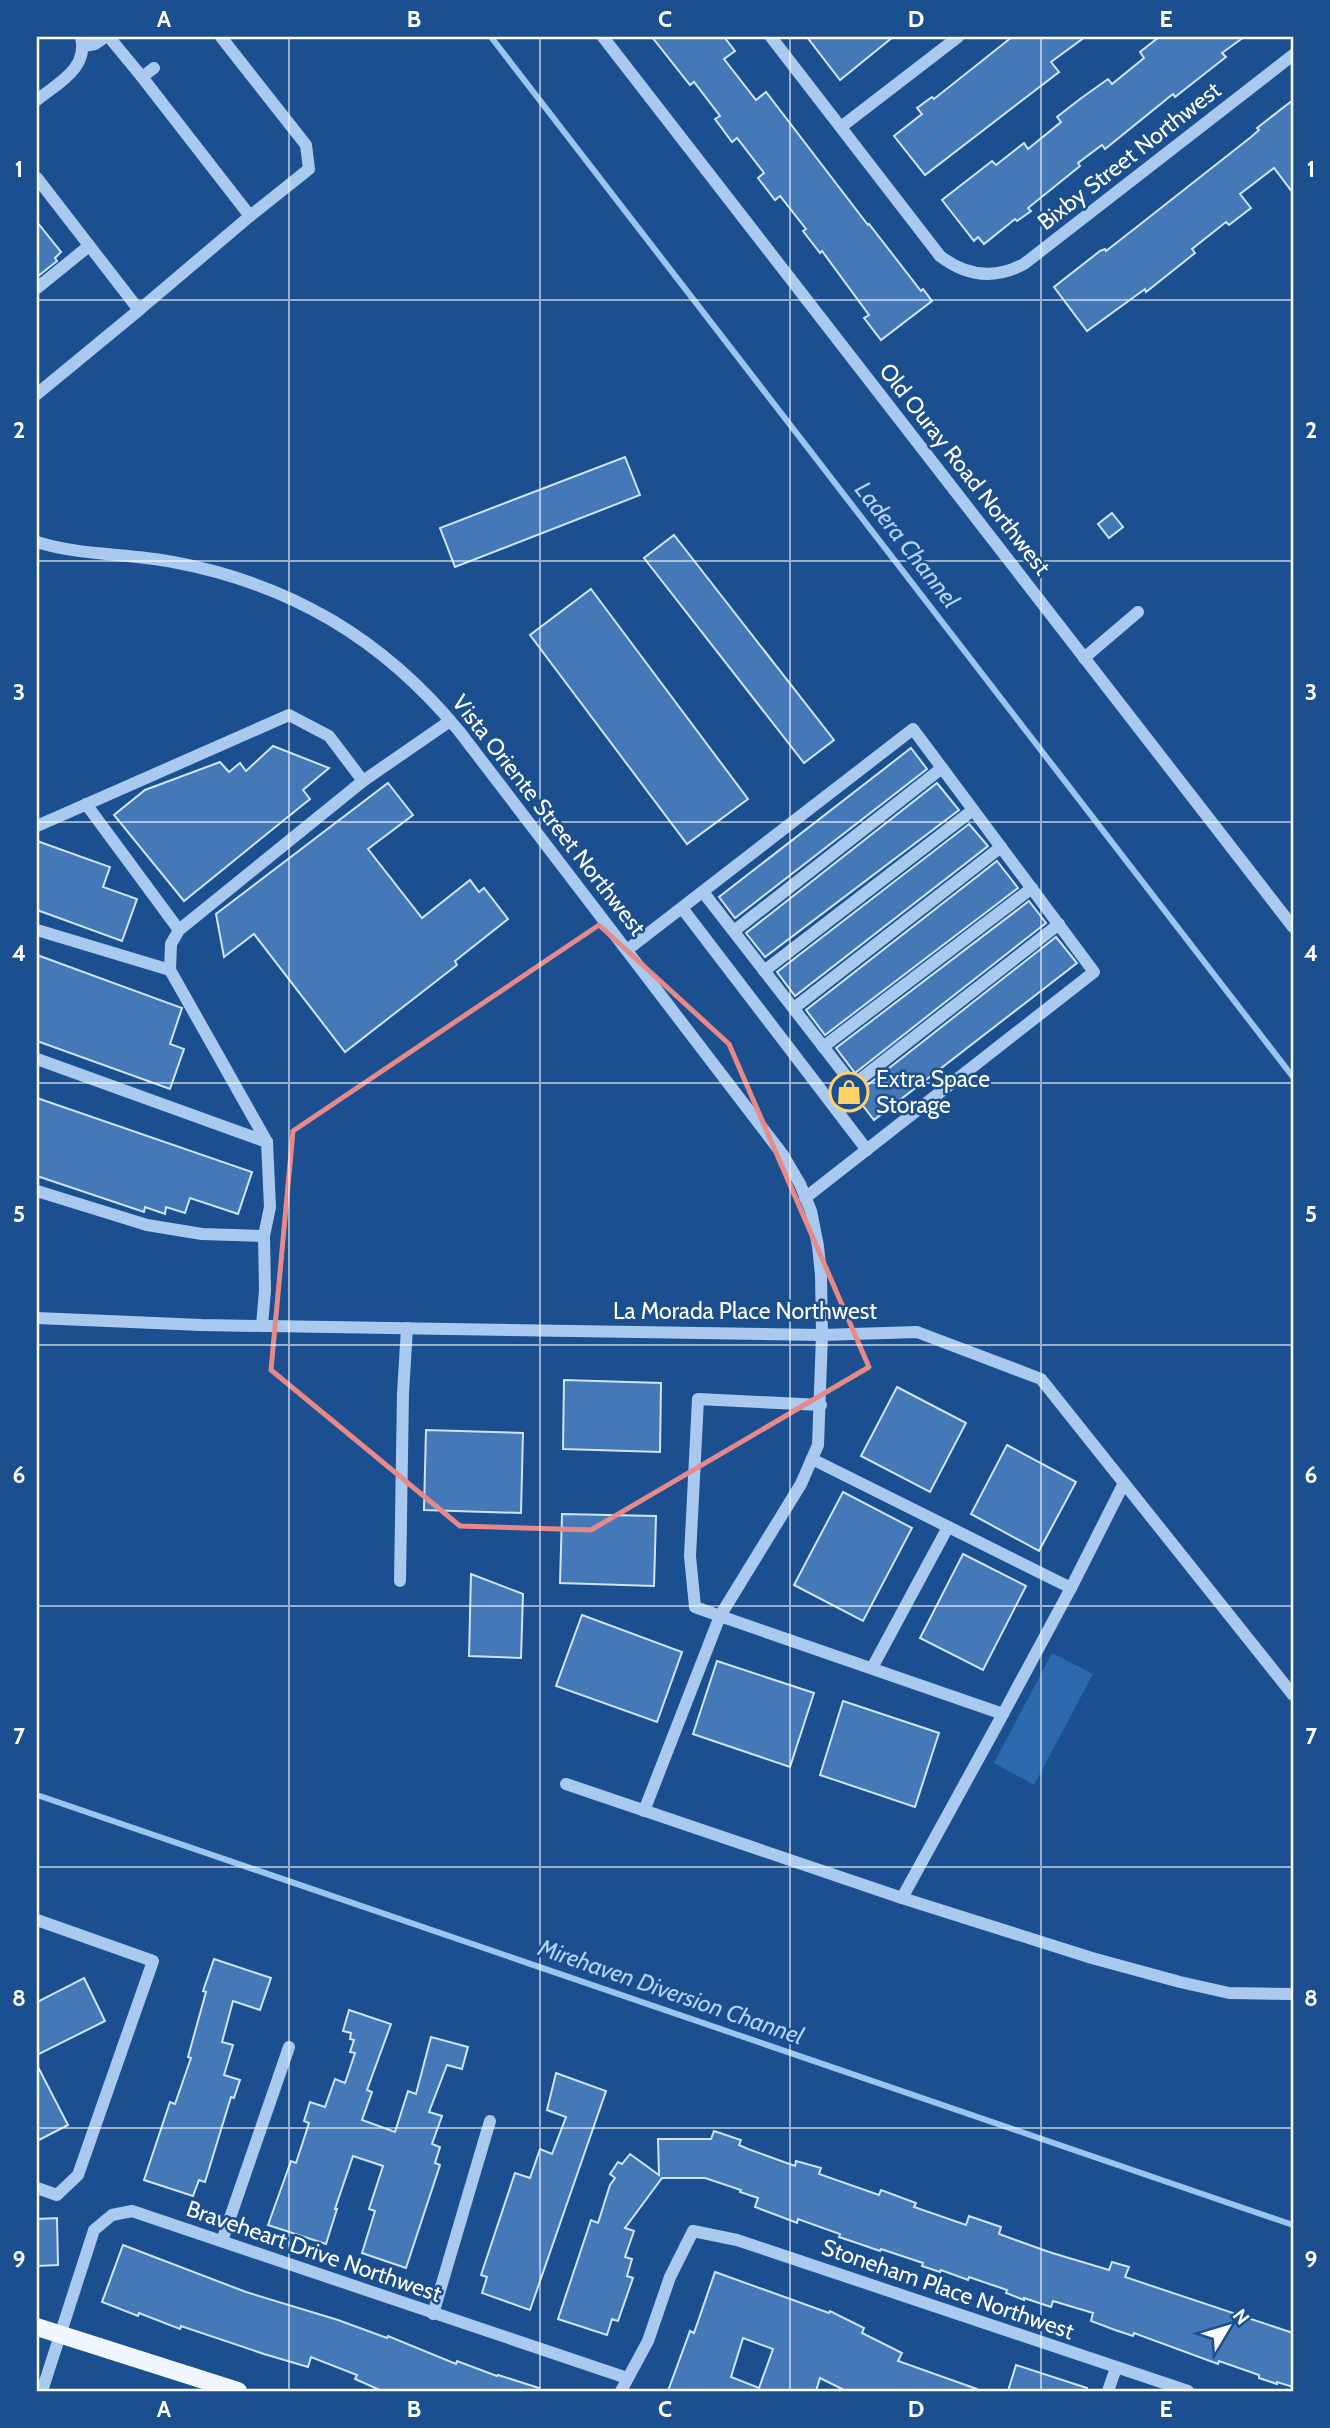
<svg xmlns="http://www.w3.org/2000/svg" width="1330" height="2428" font-family="Cabin,sans-serif">
	<style>
		.green { fill: #2e69ad }
		.lines { fill: none; stroke-linecap: round; stroke-linejoin: round }
		.stream { stroke: #9cc4f0; stroke-width: 6 }
		.building { fill: #4478b7; stroke: #cfe3fa; stroke-width: 2; fill-rule: evenodd }
		.minor { stroke: #a9c9ee; stroke-width: 12 }
		.major { stroke: #f0f6ff; stroke-width: 18 }
		.marked { fill: none; stroke: #e88989; stroke-width: 5; stroke-linejoin: round }
		.grid { fill: none; stroke: #fff; stroke-width: 2; stroke-opacity: 0.55 }
		.labels { text-anchor: middle; stroke-width: 5; stroke-linejoin: round; paint-order: stroke }
		.street-label { font-size: 23px; fill: #fff; stroke: #1b4f8f }
		.poi-label { font-size: 23px; fill: #fff; stroke: #1b4f8f; text-anchor: start }
		.water-label { font-size: 24px; font-style: italic; fill: #b5d3f5; stroke: #1b4f8f }
		.neatline { fill: none; stroke: #fff; stroke-width: 2.5 }
		.grid-label { font-size: 23px; text-anchor: middle; font-weight: bold; fill: #fff }
	</style>
	<rect width="100%" height="100%" fill="#1b4f8f"/>
	<path class="green" d="M1052,1653L1093,1674L1034,1785L994,1763Z"/>
	<g class="lines">
		<g class="stream">
			<path d="M491,37L1293,1077"/>
			<path d="M37,1795L1293,2225"/>
		</g>
	</g>
	<g class="building">
		<path d="M652,37H724L735,51L724,59L756,100L766,92L868,225L869,224L921,291L923,289L932,301L881,340L864,318L869,315L822,251L820,253L803,231L806,229L780,196L775,200L758,178L764,173L737,138L732,142L715,119L720,116L694,82L690,85Z"/>
		<path d="M807,37H893L840,80Z"/>
		<path d="M1012,37H1085L1051,62L1059,72L925,175L894,136L922,114L917,108L932,97L934,99Z"/>
		<path d="M1159,37H1244L1222,53L1226,57L1203,75L1175,97L1173,94L1105,149L1102,145L1078,163L1080,166L1028,208L1031,211L1017,221L1015,219L984,244L978,237L974,241L942,200L992,161L996,165L1024,143L1028,149L1061,122L1057,117L1080,99L1108,79L1112,84L1144,58L1140,52Z"/>
		<path d="M1293,100V193L1274,168L1240,194L1251,208L1229,225L1226,222L1192,249L1195,253L1146,292L1145,289L1087,331L1054,287L1100,251L1105,249L1106,251L1138,226L1251,137L1259,130L1257,128Z"/>
		<path d="M37,222L61,252L55,258L57,261L37,277Z"/>
		<path d="M625,457L640,495L455,567L440,528Z"/>
		<path d="M1112,513L1123,527L1109,538L1098,524Z"/>
		<path d="M674,535L834,740L804,763L644,558Z"/>
		<path d="M591,589L748,799L687,844L530,635Z"/>
		<path d="M273,746L329,768L303,790L310,799L184,901L114,815L145,790L220,762L229,772L240,763L246,771Z"/>
		<path d="M911,748L927,769L735,918L719,897Z"/>
		<path d="M388,783L413,815L368,849L422,918L470,880L479,892L484,888L508,919L455,961L457,965L345,1052L254,934L224,957L216,914Z"/>
		<path d="M937,783L959,810L765,957L746,933Z"/>
		<path d="M969,824L988,846L795,996L777,972Z"/>
		<path d="M37,841L110,867L103,887L137,899L122,941L37,910Z"/>
		<path d="M997,861L1018,888L825,1035L806,1010Z"/>
		<path d="M1029,901L1046,923L855,1073L836,1048Z"/>
		<path d="M1056,937L1077,963L874,1120L857,1098L867,1090L865,1087Z"/>
		<path d="M37,955L182,1008L170,1044L184,1049L170,1089L37,1041Z"/>
		<path d="M37,1098L252,1172L238,1214L190,1198L185,1213L166,1207L165,1214L145,1207L144,1212L37,1176Z"/>
		<path d="M564,1380L661,1383L660,1452L563,1449Z"/>
		<path d="M897,1387L966,1423L930,1492L861,1456Z"/>
		<path d="M426,1430L523,1433L521,1513L424,1510Z"/>
		<path d="M1007,1445L1076,1482L1039,1551L971,1514Z"/>
		<path d="M843,1492L912,1528L863,1621L794,1585Z"/>
		<path d="M562,1514L656,1516L654,1586L560,1583Z"/>
		<path d="M963,1554L1026,1586L983,1670L920,1638Z"/>
		<path d="M471,1574L523,1594L521,1658L469,1656Z"/>
		<path d="M582,1615L682,1652L657,1722L556,1686Z"/>
		<path d="M717,1661L814,1693L790,1767L693,1734Z"/>
		<path d="M843,1701L939,1733L915,1807L820,1775Z"/>
		<path d="M214,1959L271,1978L260,2010L233,2001L222,2042L233,2045L224,2075L240,2080L234,2098L231,2097L205,2182L199,2180L193,2196L144,2180L170,2102L175,2104L191,2058L188,2057L206,1992L203,1991Z"/>
		<path d="M84,1978L105,2021L37,2055V2002Z"/>
		<path d="M349,2010L391,2024L367,2090L372,2092L362,2120L395,2132L408,2091L416,2094L431,2037L468,2047L462,2069L447,2065L429,2112L442,2116L432,2144L440,2147L435,2163L440,2165L406,2268L362,2253L375,2211L369,2209L383,2166L353,2156L335,2209H337L326,2244L268,2225L291,2161L296,2163L309,2123L304,2121L310,2102L325,2107L335,2079L345,2083L355,2053L350,2052L354,2040L350,2039L351,2033L343,2031Z"/>
		<path d="M37,2065L68,2125L37,2141Z"/>
		<path d="M556,2073L606,2091L530,2310L482,2293L487,2277L481,2275L515,2173L530,2178L540,2149L552,2154L566,2117L547,2110Z"/>
		<path d="M714,2131L741,2140L739,2145L748,2149L795,2166L796,2161L821,2168L819,2174L879,2195L881,2190L916,2203L914,2207L966,2225L969,2216L1001,2227L999,2234L1049,2252L1109,2270L1112,2262L1129,2267L1125,2277L1293,2333V2387L1277,2382V2384L1259,2378V2375L1219,2361L1218,2364L1134,2333L1133,2336L1115,2330L1091,2321L1093,2313L1053,2301L1051,2307L1024,2298V2300L1006,2293L1007,2290L969,2277L968,2280L941,2270L940,2272L922,2266L923,2263L881,2249L880,2251L857,2243L839,2237L840,2234L798,2219L797,2223L779,2216L755,2207L758,2198L740,2192L741,2190L705,2178H662L625,2228L634,2231L625,2257L632,2259L627,2276L633,2278L618,2321L612,2319L607,2335L558,2319L591,2220L598,2223L610,2185L615,2178L610,2174L618,2162L622,2164L630,2154L659,2175L658,2139H711Z"/>
		<path d="M57,2218L58,2265L37,2266V2219Z"/>
		<path d="M123,2245L246,2292L338,2320L387,2338L388,2336L456,2364L457,2361L497,2376L498,2375L539,2388V2391H382L355,2379L357,2375L311,2357L308,2367L264,2354L181,2326L180,2329L139,2313L138,2316L102,2302Z"/>
		<path d="M715,2272L829,2313L830,2311L864,2328L862,2333L902,2353L898,2361L977,2389V2391H846L820,2378L816,2391H668L690,2331L694,2333ZM743,2338L773,2349L759,2388L731,2377Z"/>
		<path d="M1016,2365L1087,2388V2391H1008Z"/>
	</g>
	<g class="lines">
		<g class="minor">
			<path d="M109,37L142,77L154,68"/>
			<path d="M603,37L1293,927"/>
			<path d="M771,37L940,256C966,276 994,280 1024,264L1293,55"/>
			<path d="M84,46L95,44L105,37"/>
			<path d="M142,77L250,216L309,169L306,145L221,37"/>
			<path d="M37,100C58,83 89,68 81,37"/>
			<path d="M841,127L958,37"/>
			<path d="M37,178L139,310L37,394"/>
			<path d="M37,288L89,246"/>
			<path d="M139,310L250,216"/>
			<path d="M37,542C81,556 128,553 173,562C291,584 383,639 459,731L783,1155L800,1184L811,1211L818,1246L821,1275L822,1335L818,1445L801,1484L720,1616L695,1607L690,1556L698,1399L821,1405"/>
			<path d="M1084,658L1138,612"/>
			<path d="M86,804L179,930"/>
			<path d="M37,826L289,715L329,736L363,781L450,721"/>
			<path d="M703,892L853,1085L1059,924"/>
			<path d="M682,908L867,1150"/>
			<path d="M37,930L170,970"/>
			<path d="M734,931L942,768"/>
			<path d="M627,950L913,729L1094,972L805,1198"/>
			<path d="M764,971L973,810"/>
			<path d="M794,1008L1001,847"/>
			<path d="M823,1047L1032,888"/>
			<path d="M37,1059L267,1142L270,1207L264,1236L265,1290L262,1326"/>
			<path d="M267,1142L170,970L171,944L179,930L363,781"/>
			<path d="M37,1191L147,1225L202,1234L264,1236"/>
			<path d="M37,1318L201,1325L822,1335L917,1332L1041,1379L1293,1695"/>
			<path d="M812,1459L1071,1588L1124,1483"/>
			<path d="M400,1581L403,1393L407,1328"/>
			<path d="M872,1668L948,1527"/>
			<path d="M1003,1714L1071,1588"/>
			<path d="M566,1784L902,1898L1003,1714L720,1616L644,1811"/>
			<path d="M902,1898L1092,1958L1180,1982L1229,1993L1293,1994"/>
			<path d="M37,1920L153,1961L78,2175L57,2195L37,2188"/>
			<path d="M222,2241L289,2047"/>
			<path d="M433,2314L490,2121"/>
			<path d="M42,2391L94,2230L112,2215L132,2211L627,2378"/>
			<path d="M621,2391L648,2341L670,2277L693,2231L737,2240L1188,2391"/>
			<path d="M1108,2391L1116,2368"/>
		</g>
		<path class="major" d="M37,2327L238,2391"/>
	</g>
	<path class="marked" d="M599,925L729,1044L869,1367L591,1530L460,1526L271,1370L293,1131Z"/>
	<path class="grid" d="M289,37V2391M540,37V2391M790,37V2391M1041,37V2391M37,300H1293M37,561H1293M37,822H1293M37,1083H1293M37,1345H1293M37,1606H1293M37,1867H1293M37,2128H1293"/>
	<defs>
		<symbol id="shop-ring" viewBox="-11 -11 22 22"><circle r="9.5" fill="#1b4f8f" stroke="#ffd166" stroke-width="1.5"/><path d="M-5-2.5h2.3a2.7 3.5 0 0 1 5.4 0H5L5.5 6h-11ZM-1.5-2.5h3a1.5 2.3 0 0 0-3 0Z" fill="#ffd166"/></symbol>
	</defs>
	<g fill-rule="evenodd">
		<use href="#shop-ring" x="827" y="1070" width="44" height="44"/>
	</g>
	<g class="labels">
		<g class="street-label">
			<text transform="translate(1129 156) rotate(-38)" y="8">Bixby Street Northwest</text>
			<text transform="translate(965 469) rotate(52)" y="8">Old Ouray Road Northwest</text>
			<text transform="translate(549 815) rotate(52)" y="8">Vista Oriente Street Northwest</text>
			<text x="745" y="1319">La Morada Place Northwest</text>
			<text transform="translate(314 2251) rotate(19)" y="8">Braveheart Drive Northwest</text>
			<text transform="translate(948 2289) rotate(19)" y="8">Stoneham Place Northwest</text>
		</g>
		<g class="poi-label">
			<text x="876" y="1087">Extra Space<tspan x="876" dy="26">Storage</tspan></text>
		</g>
		<g class="water-label">
			<text transform="translate(907 545) rotate(52)" y="8">Ladera Channel</text>
			<text transform="translate(671 1992) rotate(19)" y="8">Mirehaven Diversion Channel</text>
		</g>
	</g>
	<rect width="1330" height="2428" fill="none" stroke="#1b4f8f" stroke-width="77"/>
	<g transform="translate(1228 2327) rotate(52)" stroke="#1b4f8f" stroke-width="5" paint-order="stroke">
	<path d="M0-5L12 26L0 18L-12 26Z" fill="#ffffff"/>
	<text y="-10" font-size="19" font-weight="bold" text-anchor="middle" fill="#ffffff">N</text>
	</g>
	<rect x="38" y="38" width="1254" height="2352" class="neatline"/>
	<g class="grid-label">
		<text x="164" y="27">A</text>
		<text x="414" y="27">B</text>
		<text x="665" y="27">C</text>
		<text x="916" y="27">D</text>
		<text x="1166" y="27">E</text>
		<text x="19" y="177">1</text>
		<text x="1311" y="177">1</text>
		<text x="19" y="438">2</text>
		<text x="1311" y="438">2</text>
		<text x="19" y="700">3</text>
		<text x="1311" y="700">3</text>
		<text x="19" y="961">4</text>
		<text x="1311" y="961">4</text>
		<text x="19" y="1222">5</text>
		<text x="1311" y="1222">5</text>
		<text x="19" y="1483">6</text>
		<text x="1311" y="1483">6</text>
		<text x="19" y="1744">7</text>
		<text x="1311" y="1744">7</text>
		<text x="19" y="2006">8</text>
		<text x="1311" y="2006">8</text>
		<text x="19" y="2267">9</text>
		<text x="1311" y="2267">9</text>
		<text x="164" y="2417">A</text>
		<text x="414" y="2417">B</text>
		<text x="665" y="2417">C</text>
		<text x="916" y="2417">D</text>
		<text x="1166" y="2417">E</text>
	</g>
</svg>
